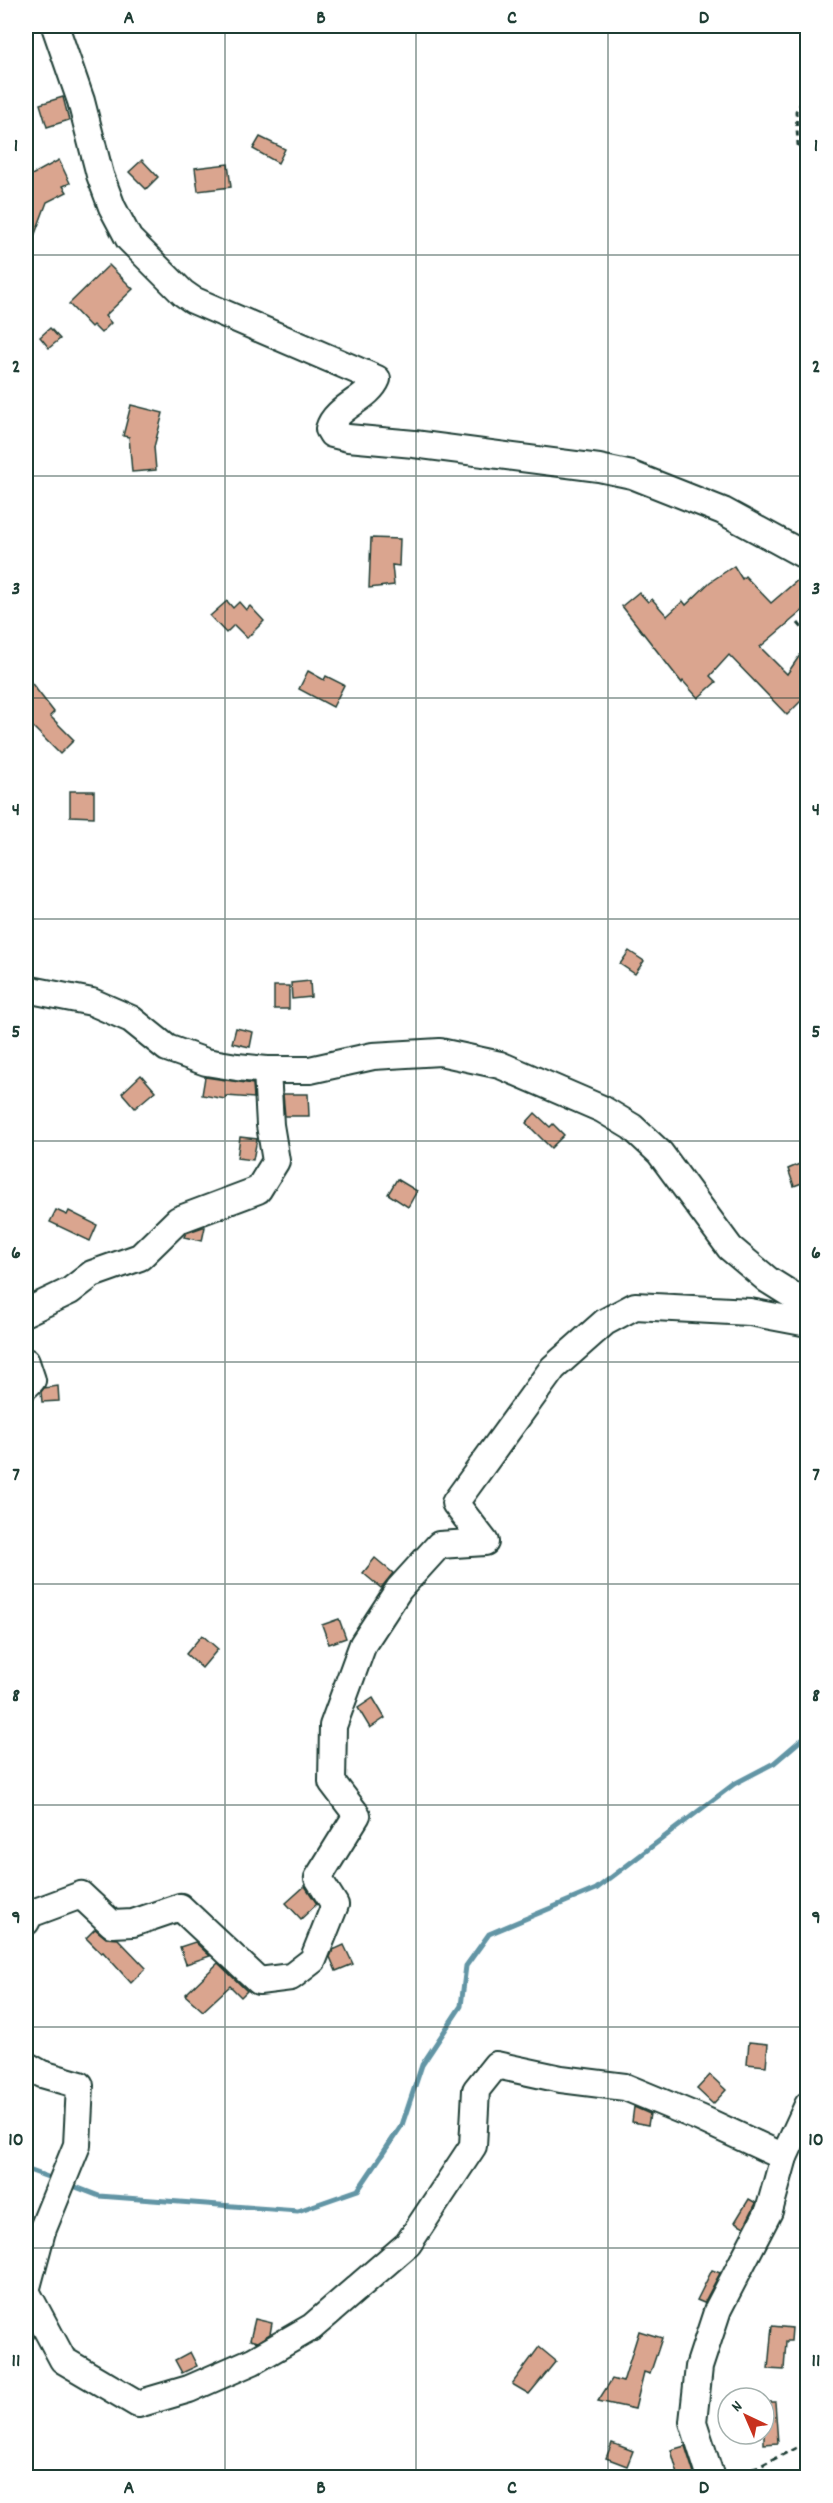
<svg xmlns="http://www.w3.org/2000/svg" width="833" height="2503" font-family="Dekko,sans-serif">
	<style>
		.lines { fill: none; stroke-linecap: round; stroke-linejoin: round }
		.stream { stroke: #6295a5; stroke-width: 5 }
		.building { fill: #daa58f; stroke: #1f3d34; stroke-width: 1.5 }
		.minor-casing { stroke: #1f3d34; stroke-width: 30 }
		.path { stroke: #1f3d34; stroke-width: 3; stroke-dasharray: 6 4.5; stroke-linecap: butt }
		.minor { stroke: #fff; stroke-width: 26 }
		.grid { fill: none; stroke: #1f3d34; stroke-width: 1.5; stroke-opacity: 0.55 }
		.neatline { fill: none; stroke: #1f3d34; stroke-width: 2 }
		.grid-label { font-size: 20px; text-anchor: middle; font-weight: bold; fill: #1f3d34 }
	</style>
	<rect width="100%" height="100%" fill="#fff"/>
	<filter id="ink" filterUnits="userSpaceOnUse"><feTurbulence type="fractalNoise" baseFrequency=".0167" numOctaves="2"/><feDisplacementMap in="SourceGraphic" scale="12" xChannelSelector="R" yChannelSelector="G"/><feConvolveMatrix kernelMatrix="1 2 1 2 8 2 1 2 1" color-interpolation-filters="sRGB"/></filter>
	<g filter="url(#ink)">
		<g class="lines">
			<g class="stream">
				<path d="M26,2169L56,2180"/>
				<path d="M68,2184L99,2196L298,2211L358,2190L402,2125L422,2065L461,2006L466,1966L489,1934L596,1889L734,1784L774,1763L808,1734"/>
			</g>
		</g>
		<g class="building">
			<path d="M63,97L69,120L47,127L40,104Z"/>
			<path d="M260,137L285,149L278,163L253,149Z"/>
			<path d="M59,160L70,183L63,186L67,192L47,202L26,258V192L31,187L26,178Z"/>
			<path d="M142,160L158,177L146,189L129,172Z"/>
			<path d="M228,164L231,187L198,191L195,168Z"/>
			<path d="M109,265L133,289L105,316L111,323L101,333L93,325L91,327L69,304Z"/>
			<path d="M50,328L60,339L49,348L40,337Z"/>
			<path d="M131,405L163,413L154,447L156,470L132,472L129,437L123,436Z"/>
			<path d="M371,538L400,539L399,566L392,565L394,585L369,588Z"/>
			<path d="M734,566L742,579L745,576L771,603L807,572V607L760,647L787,674L807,645V695L787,715L729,655L710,676L716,682L698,698L683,681L682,683L622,606L639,592L648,602L652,599L667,616L683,601L686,605L710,582Z"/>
			<path d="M227,601L233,608L239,602L246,610L250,606L264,621L247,638L234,625L226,633L210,616Z"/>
			<path d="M308,671L324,680L326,676L344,685L333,707L299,689Z"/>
			<path d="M26,676L54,712L50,716L74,740L60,754L32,726L26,732Z"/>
			<path d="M70,791H94V817L70,816Z"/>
			<path d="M629,951L644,961L635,974L620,964Z"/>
			<path d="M310,981L311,997L292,999L291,983Z"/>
			<rect x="274" y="986" width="15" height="23"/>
			<path d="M236,1028L253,1032L250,1047L232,1043Z"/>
			<path d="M141,1075L155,1091L135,1108L122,1093Z"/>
			<path d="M205,1077L253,1084L254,1098L226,1096L225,1099L202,1095Z"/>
			<path d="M283,1094H308L309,1116H285Z"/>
			<path d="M535,1113L550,1127L553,1124L564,1135L551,1148L526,1123Z"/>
			<path d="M240,1137L257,1139L253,1160L237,1158Z"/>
			<path d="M804,1162L807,1181L794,1186L788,1169Z"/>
			<path d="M397,1179L417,1191L408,1207L388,1194Z"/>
			<path d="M56,1210L67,1215L69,1211L97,1225L90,1241L50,1222Z"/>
			<path d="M203,1227H205L202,1241L184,1237L186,1233Z"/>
			<path d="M58,1386L59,1401L42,1402L41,1392L44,1388Z"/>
			<path d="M375,1558L393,1573L381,1588L363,1573Z"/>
			<path d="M339,1619L346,1638L329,1644L322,1625Z"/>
			<path d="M202,1635L218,1649L202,1668L186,1654Z"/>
			<path d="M373,1698L385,1718L370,1728L358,1708Z"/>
			<path d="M305,1886L317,1904L301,1919L286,1903Z"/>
			<path d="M95,1929L106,1938L118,1939L146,1968L131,1983L103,1952L101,1953L86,1938Z"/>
			<path d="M195,1942L210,1956L186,1964L180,1947Z"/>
			<path d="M344,1945L353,1964L336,1971L330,1957L333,1950Z"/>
			<path d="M218,1963L247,1991L241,1997L230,1986L203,2011L185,1995Z"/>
			<path d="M749,2042L768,2044L766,2066L747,2064Z"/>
			<path d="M710,2075L726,2090L713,2104L697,2089Z"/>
			<path d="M634,2107L650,2114L648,2125L632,2122Z"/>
			<path d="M749,2199L756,2203L744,2227L735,2222Z"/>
			<path d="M712,2270L720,2273L704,2303L697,2300Z"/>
			<path d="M255,2319L272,2323L270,2334L257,2342L250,2340Z"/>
			<path d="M772,2326L792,2328L791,2341H786L784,2370L768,2369Z"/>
			<path d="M639,2331L662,2338L650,2374L644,2372L635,2409L598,2401L612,2379L623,2382Z"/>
			<path d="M539,2347L556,2361L529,2394L512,2384Z"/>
			<path d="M190,2352L197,2366L182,2373L175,2360Z"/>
			<path d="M764,2402H775L778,2443L764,2444Z"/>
			<path d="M612,2443L633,2451L627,2466L606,2458Z"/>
			<path d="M685,2446L695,2477L692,2478H679L671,2450Z"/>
		</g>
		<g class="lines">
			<defs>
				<g id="minor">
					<path d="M55,26L81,101L100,175L112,207L129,239L183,293L193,300L377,379C369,399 335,407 329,429L332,434L348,438L414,444L599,468L632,475L723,511L808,557"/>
					<path d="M26,989L92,1002L131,1019L167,1048L206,1062L237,1067L267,1070H310L373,1056L440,1052L500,1065L602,1109L632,1127L660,1153L730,1248L768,1280L808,1305"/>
					<path d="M26,1312L70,1291L92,1274L140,1257L178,1220L258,1190L276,1161L270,1125L267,1070"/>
					<path d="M26,1362L32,1380L26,1386"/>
					<path d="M26,1922L30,1914L81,1895L112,1924L133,1923L180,1907L259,1981L291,1977L313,1960L335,1905L318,1878L357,1815L332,1782L333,1726L363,1644L399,1589L439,1545L485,1542L455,1503L553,1368L605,1322L635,1306L750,1312L808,1323"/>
					<path d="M26,2065L42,2074L80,2085L77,2145L42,2231L26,2291L63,2360L138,2404L189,2389L253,2361L312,2327L408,2244L473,2146L476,2090L496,2065L561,2079L625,2087L700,2118L784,2157"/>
					<path d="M711,2478L693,2422L699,2367L718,2309L769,2211L784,2157L808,2105"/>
				</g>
			</defs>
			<use href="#minor" class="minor-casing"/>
			<g class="path">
				<path d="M803,56L808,64"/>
				<path d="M808,92L796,111L798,145L808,151"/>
				<path d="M798,623L808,635"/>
				<path d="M732,2473L760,2466L808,2442"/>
			</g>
			<use href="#minor" class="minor"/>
		</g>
	</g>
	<path class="grid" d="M225,26V2478M416,26V2478M608,26V2478M26,255H808M26,476H808M26,698H808M26,919H808M26,1141H808M26,1362H808M26,1584H808M26,1805H808M26,2027H808M26,2248H808"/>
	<rect width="833" height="2503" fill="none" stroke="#fff" stroke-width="66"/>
	<g transform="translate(746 2416) rotate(316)"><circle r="28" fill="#ffffff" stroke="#a5b1ae" stroke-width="1.5"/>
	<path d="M0-4.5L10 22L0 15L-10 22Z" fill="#c8321e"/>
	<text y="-9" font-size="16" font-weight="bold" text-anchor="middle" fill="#1f3d34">N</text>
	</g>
	<rect x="33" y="33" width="767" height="2437" class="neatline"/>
	<g class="grid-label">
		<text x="129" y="23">A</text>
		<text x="321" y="23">B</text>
		<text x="512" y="23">C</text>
		<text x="704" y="23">D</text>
		<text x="16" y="151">1</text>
		<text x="816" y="151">1</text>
		<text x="16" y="372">2</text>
		<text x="816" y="372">2</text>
		<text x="16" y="594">3</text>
		<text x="816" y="594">3</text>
		<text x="16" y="815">4</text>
		<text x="816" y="815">4</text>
		<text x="16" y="1037">5</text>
		<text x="816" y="1037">5</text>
		<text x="16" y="1258">6</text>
		<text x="816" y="1258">6</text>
		<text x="16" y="1480">7</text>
		<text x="816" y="1480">7</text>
		<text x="16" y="1701">8</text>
		<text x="816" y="1701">8</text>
		<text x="16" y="1923">9</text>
		<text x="816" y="1923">9</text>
		<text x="16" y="2145">10</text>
		<text x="816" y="2145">10</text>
		<text x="16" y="2366">11</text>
		<text x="816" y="2366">11</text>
		<text x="129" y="2493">A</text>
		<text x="321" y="2493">B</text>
		<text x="512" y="2493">C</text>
		<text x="704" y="2493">D</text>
	</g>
</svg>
